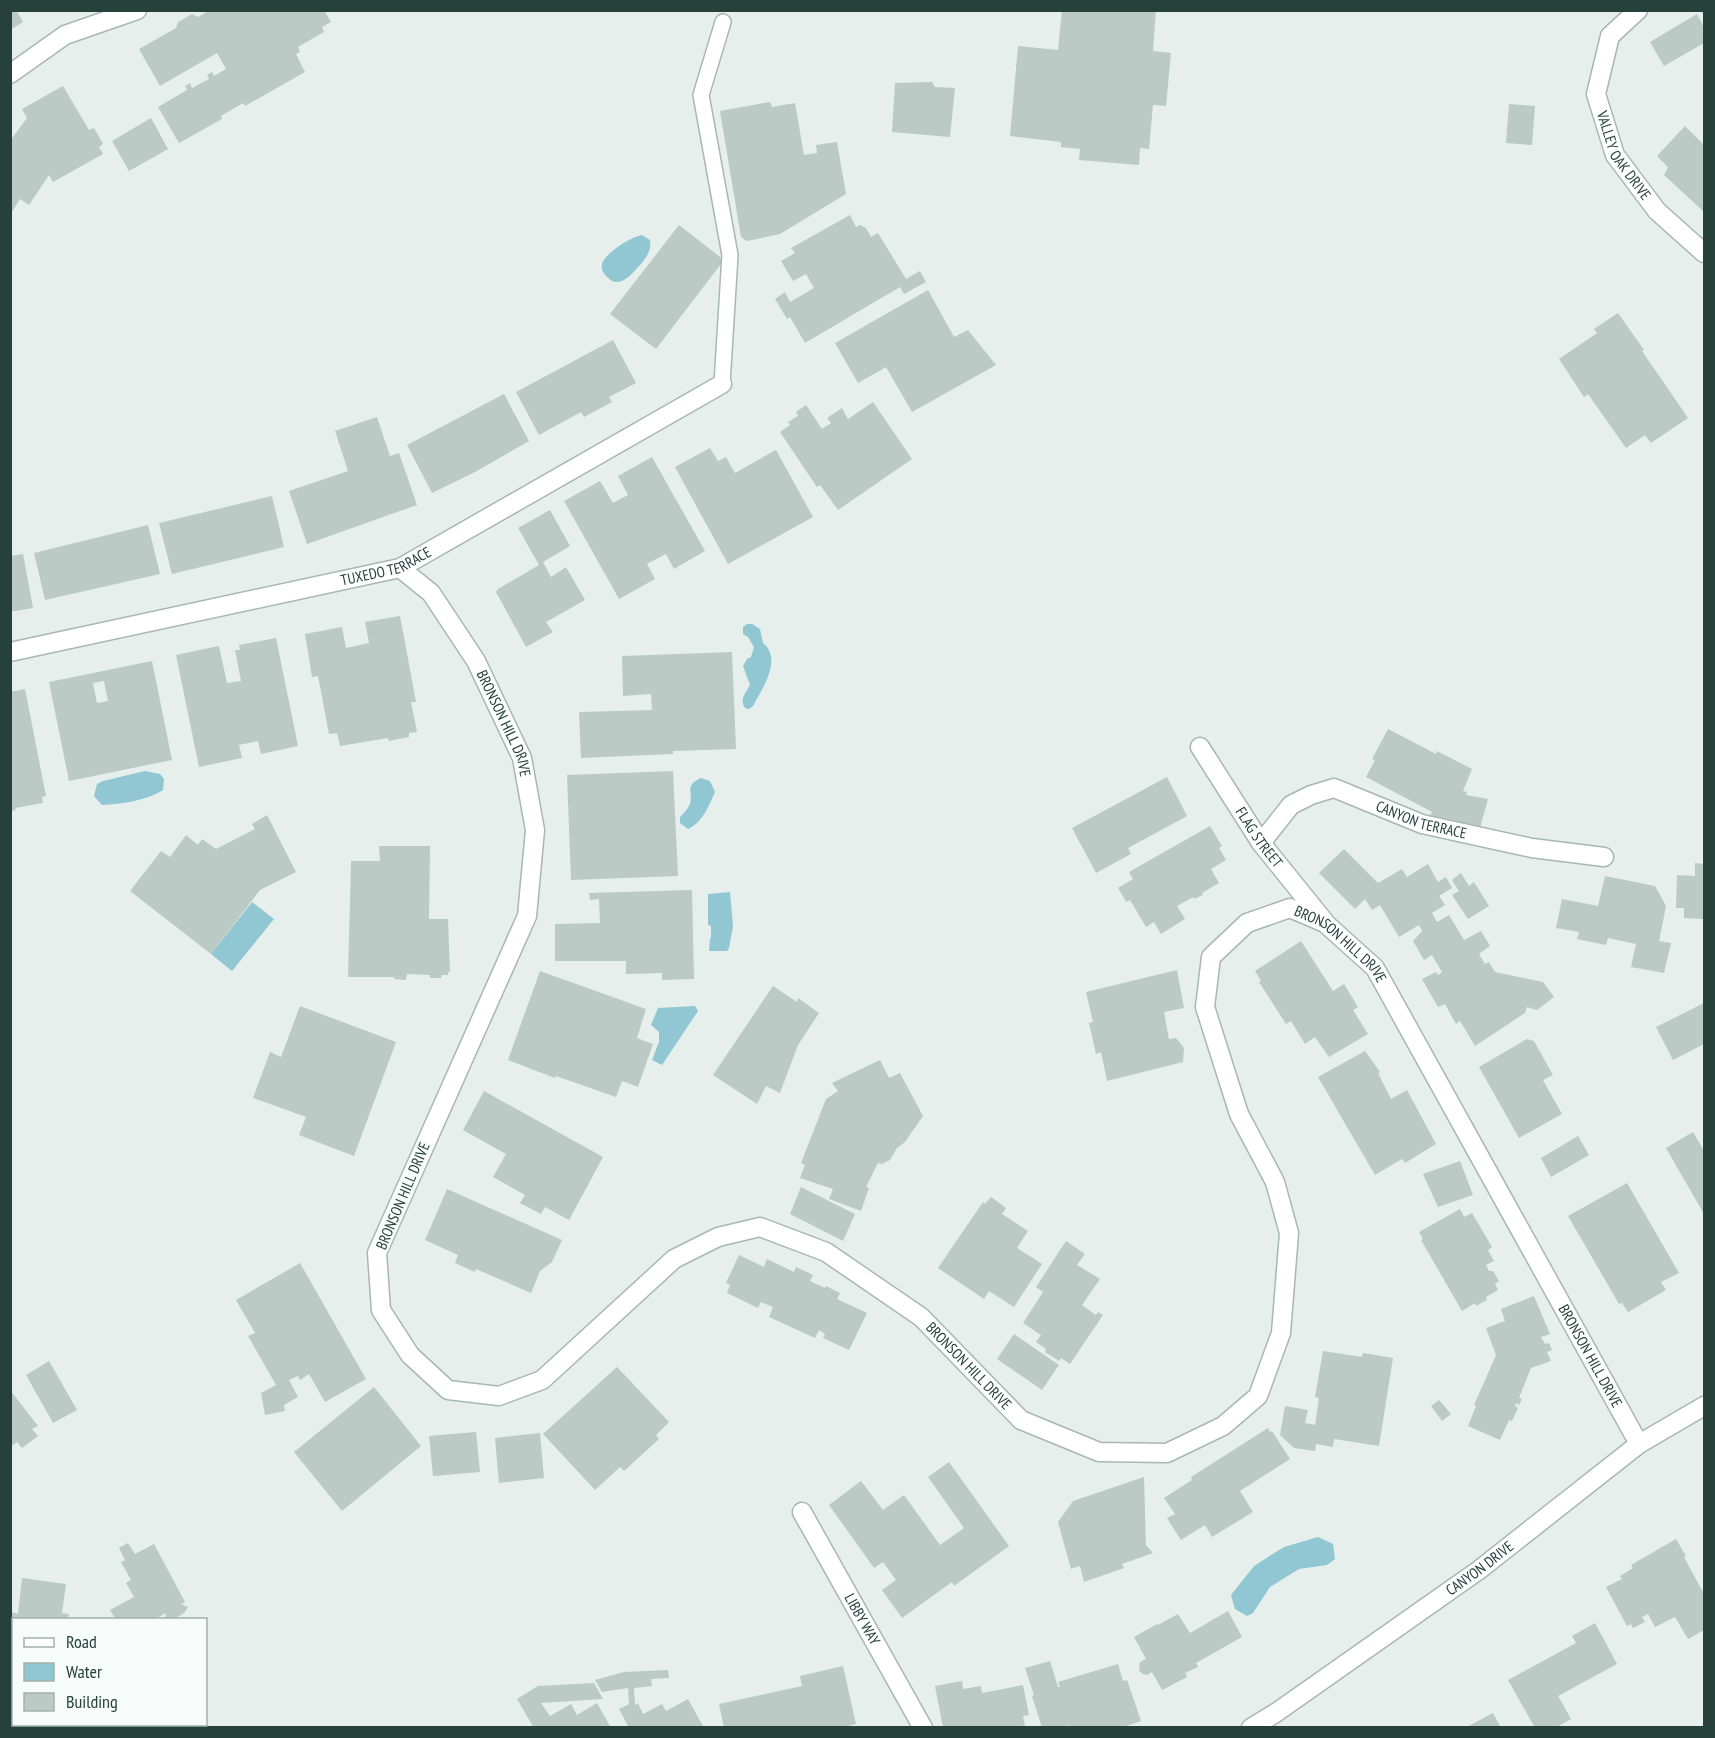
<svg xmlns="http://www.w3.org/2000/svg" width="1715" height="1738" font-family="'PT Sans Narrow',sans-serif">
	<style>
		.water { fill: #90c7d2 }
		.building { fill: #bbcac4; fill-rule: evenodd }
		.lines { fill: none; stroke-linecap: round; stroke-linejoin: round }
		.service-casing { stroke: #a8b7b2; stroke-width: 18 }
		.minor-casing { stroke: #a8b7b2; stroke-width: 21 }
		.tertiary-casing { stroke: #a8b7b2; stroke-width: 21 }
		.service { stroke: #fff; stroke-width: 15 }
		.minor { stroke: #fff; stroke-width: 18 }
		.tertiary { stroke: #fff; stroke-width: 18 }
		.labels { text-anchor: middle; stroke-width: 5; stroke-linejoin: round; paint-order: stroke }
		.street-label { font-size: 15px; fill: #25413a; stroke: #f7fbf9 }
	</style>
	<rect width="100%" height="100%" fill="#e6efeb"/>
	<g class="water">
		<path d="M642,235L650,240C652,250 646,258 640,265C631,275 619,290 607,277C603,273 601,269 602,264C605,253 631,237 642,235Z"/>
		<path d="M747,624H752L760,629L763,643C783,659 762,689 753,706L749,709L745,708C739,700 746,692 750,685L743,666L747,659L751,657L754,647L748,637L743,634V627Z"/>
		<path d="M145,771L160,774L164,779L163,790C146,801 121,804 102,805L94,796L97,784L103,781Z"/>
		<path d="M701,778L710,781L715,792C709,806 702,823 688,829L680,823V817C684,813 688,809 690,804C694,792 683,786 701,778Z"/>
		<path d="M730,892L733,926L729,948L727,951H709L710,938H711V926L708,925V894Z"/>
		<path d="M252,902L274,919L232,971L211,954Z"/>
		<path d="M695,1006L698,1011L662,1065L652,1060L659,1042V1032L651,1025L658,1008Z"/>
		<path d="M1318,1537L1333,1544L1335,1559L1327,1565L1299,1569L1270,1587L1253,1613L1247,1616L1235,1609L1231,1595L1254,1566L1284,1547Z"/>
	</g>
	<g class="building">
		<path d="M10,10H16L23,22L10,30Z"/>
		<path d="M210,10H324L331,22L322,27L324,32L298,47L300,52L296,54L305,72L245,106L243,103L221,116L222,119L179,143L158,107L187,90L185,86L190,83L192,88L209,79L207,75L212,72L214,76L226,69L217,53L160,86L139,49L176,28L178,22L192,14L198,17Z"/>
		<path d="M1062,10H1156L1153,51L1171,53L1166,106L1153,105L1149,149L1140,148L1139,165L1079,160L1080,149L1061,147V142L1010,136L1018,46L1058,50Z"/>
		<path d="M1697,14L1704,27V43L1664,66L1650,42Z"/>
		<path d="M932,82L935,87L955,88L950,137L892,132L895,83Z"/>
		<path d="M63,86L89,130L94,128L103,144L99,147L103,154L53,182L49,175L29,205L20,199L10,215V141L27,118L22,109Z"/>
		<path d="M770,102L772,107L795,103L804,155L817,153L816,145L837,142L846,194L780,234L747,241L741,237L720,111Z"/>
		<path d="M1509,104L1535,106L1532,145L1506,143Z"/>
		<path d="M151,118L168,149L129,171L112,141Z"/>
		<path d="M1685,126L1704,145V212L1664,175L1668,167L1657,156Z"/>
		<path d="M850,215L856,227L860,225L866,228L871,237L878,233L906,279L920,271L926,282L904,294L900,287L805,343L790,317L787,319L775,299L785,292L790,302L814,288L806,274L793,281L781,261L795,253L791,248Z"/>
		<path d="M679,225L724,260L656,349L610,314Z"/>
		<path d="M928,290L954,337L968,330L996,365L912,412L886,367L858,383L835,343Z"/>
		<path d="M1618,313L1644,350L1642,351L1688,418L1651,443L1645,435L1626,448L1588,394L1584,397L1559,359L1597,333L1594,329Z"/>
		<path d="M613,340L636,383L609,397L612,402L584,417L581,412L539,435L516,392Z"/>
		<path d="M504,394L529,441L475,472L432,493L407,445Z"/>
		<path d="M873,402L912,459L838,510L820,485L817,487L780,432L790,425L788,422L798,416L796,412L806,405L822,429L831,423L827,418L842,408L848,419Z"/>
		<path d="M377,417L390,456L399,453L417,505L307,544L289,491L348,471L335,431Z"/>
		<path d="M710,448L718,461L726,457L735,473L776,450L813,517L728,564L675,467Z"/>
		<path d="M652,457L705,551L674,569L666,554L647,564L655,579L619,599L564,501L600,481L613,503L628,495L618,476Z"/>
		<path d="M272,496L284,547L172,574L159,523Z"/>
		<path d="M550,510L570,546L543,562L551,577L566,567L585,600L546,622L553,632L526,647L496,592L498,589L539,565L518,528Z"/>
		<path d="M148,525L160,574L45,600L34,553Z"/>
		<path d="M23,554L33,608L10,612V556Z"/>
		<path d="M400,616L416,702H411L417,732L409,733V737L389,741L388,738L340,746L337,733L329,734L318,676L312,677L305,634L342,627L346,648L369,643L365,622Z"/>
		<path d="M276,638L298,746L261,754L258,741L239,745L242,758L199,767L176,655L219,646L227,683L241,681L235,650H240L239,645Z"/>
		<path d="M732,652L736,749L673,751V754L581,758L579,712L652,710L651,694L623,696L622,656Z"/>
		<path d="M152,661L172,760L69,781L49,682ZM104,681L108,701L97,703L93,683Z"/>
		<path d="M25,689L46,796L42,797L43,803L15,808L16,810L10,811V692Z"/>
		<path d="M1388,729L1436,754L1437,751L1472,769L1463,791L1467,792L1466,795L1488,799L1480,828L1430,816L1432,812L1366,777L1375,760L1372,759Z"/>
		<path d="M673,771L678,876L571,880L567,775Z"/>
		<path d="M1167,777L1187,816L1128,848L1131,854L1096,873L1072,828Z"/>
		<path d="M267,815L296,872L260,890L211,954L130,891L161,851L170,857L186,835L198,845L202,839L216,849L255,829L252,824Z"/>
		<path d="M1210,826L1222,846L1219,848L1226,860L1211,869L1219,883L1202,893L1203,895L1194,899L1193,897L1177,906L1185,919L1161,934L1154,922L1146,927L1130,900L1126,902L1118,888L1133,879L1129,872Z"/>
		<path d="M379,846H430L429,919H448L450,972H448V975H442L441,978H430V975L407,974L406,980L394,979V977H348L351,861H380Z"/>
		<path d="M1344,849L1378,883L1402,869L1407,877L1428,864L1438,882L1446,877L1452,888L1439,896L1445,905L1432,913L1437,922L1449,915L1464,940L1481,931L1490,946L1479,954L1485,964L1489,962L1495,972L1543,982L1554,997L1537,1010L1527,1007L1525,1013L1475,1046L1460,1021L1456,1024L1445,1004L1438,1007L1422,979L1436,972L1438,975L1442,972L1432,955L1424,960L1413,941L1422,931L1419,925L1399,937L1380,905L1372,910L1365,899L1355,909L1319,873Z"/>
		<path d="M1695,863L1704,864V919L1684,918V908H1676L1677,875L1695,876Z"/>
		<path d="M1461,873L1469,886L1474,882L1489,906L1468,919L1452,895L1459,891L1452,880Z"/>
		<path d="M1605,876L1655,886L1666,906L1659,941L1671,943L1664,973L1631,967L1636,944L1608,938L1606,945L1577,939L1579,932L1556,928L1562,899L1598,906Z"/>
		<path d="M692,890L694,979L662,980V973L626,974V961H555V924L600,923L599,899L590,900L589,893Z"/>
		<path d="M1301,941L1333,991L1344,984L1358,1007L1353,1010L1368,1034L1329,1057L1315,1037L1305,1044L1291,1021L1286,1024L1259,982L1261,981L1255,971Z"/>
		<path d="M1177,970L1184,1008L1164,1012L1169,1039L1176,1038L1184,1048L1183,1062L1107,1081L1101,1052L1096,1054L1089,1023L1093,1022L1086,992Z"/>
		<path d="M540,971L646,1009L637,1038L653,1044L638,1087L622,1081L616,1097L556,1076L555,1078L508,1060Z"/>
		<path d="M773,986L797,1002L798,998L819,1013L798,1045L780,1093L766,1086L757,1104L713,1075Z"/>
		<path d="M1704,1003V1044L1673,1060L1656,1027Z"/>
		<path d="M300,1006L396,1042L354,1156L299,1135L306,1117L253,1098L270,1052L281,1057Z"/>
		<path d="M1527,1039L1534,1041L1553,1075L1543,1080L1562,1114L1519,1138L1479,1067Z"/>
		<path d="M1365,1051L1380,1072L1378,1073L1391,1099L1407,1090L1436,1144L1405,1163L1402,1159L1375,1175L1318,1077Z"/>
		<path d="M880,1060L889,1078L900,1073L923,1116L905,1142L897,1148L890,1160L882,1164L878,1163L866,1187L869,1188L861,1211L829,1199L833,1189L800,1178L805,1165L801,1163L826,1099L838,1091L832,1083Z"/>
		<path d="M484,1091L603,1157L569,1220L545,1207L541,1214L520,1203L525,1195L493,1177L506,1154L463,1130Z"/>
		<path d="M1693,1132L1704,1151V1214L1666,1148Z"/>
		<path d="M1578,1136L1589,1155L1551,1177L1541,1158Z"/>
		<path d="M1460,1161L1473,1195L1438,1207L1423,1174Z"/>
		<path d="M1627,1183L1679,1273L1661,1282L1666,1290L1628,1312L1622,1303L1619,1304L1568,1216Z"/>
		<path d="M801,1187L855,1214L843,1241L790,1214Z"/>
		<path d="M447,1189L562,1240L552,1262L540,1271L531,1293L476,1269L475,1272L455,1263L458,1255L425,1240Z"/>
		<path d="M991,1197L1006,1208L1002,1214L1028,1231L1017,1248L1042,1264L1014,1307L989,1291L984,1299L938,1268L983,1202L985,1204Z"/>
		<path d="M1460,1209L1464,1217L1472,1213L1492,1247L1488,1250L1494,1261L1486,1265L1489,1271H1493L1499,1281L1495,1284L1498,1290L1486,1297L1487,1300L1476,1306L1475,1303L1462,1311L1421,1240L1423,1239L1419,1232Z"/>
		<path d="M1066,1241L1085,1254L1077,1265L1100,1279L1082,1305L1096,1315L1098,1312L1103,1315L1070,1364L1061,1358L1059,1361L1045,1352L1046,1349L1036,1342L1041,1335L1023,1323L1043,1292L1036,1287Z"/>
		<path d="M739,1255L764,1267L767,1259L794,1272L796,1267L813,1275L810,1281L825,1288L826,1286L840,1293L837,1299L867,1313L849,1350L823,1338L825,1334L819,1330L815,1338L769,1317L773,1307L761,1302L758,1308L727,1293L730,1285L726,1283Z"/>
		<path d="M300,1263L366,1379L325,1402L309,1374L300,1380L298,1376L289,1380L298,1397L284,1405L285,1411L265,1415L261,1393L276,1385L248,1336L255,1333L236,1300Z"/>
		<path d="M1534,1296L1550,1334L1541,1337L1545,1344L1549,1343L1552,1350L1547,1352L1551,1361L1531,1368L1519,1398L1522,1399L1519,1405L1516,1403L1515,1406L1518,1408L1512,1421L1509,1420L1500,1440L1468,1426L1476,1406L1474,1405L1496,1355L1486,1328L1505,1321L1501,1309Z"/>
		<path d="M1014,1334L1059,1365L1042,1390L997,1359Z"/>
		<path d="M1323,1351L1362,1357L1363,1353L1393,1358L1379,1446L1334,1439L1333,1447L1316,1444L1315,1451L1294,1448L1280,1435L1285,1406L1308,1410L1305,1423L1315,1425L1319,1398L1315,1397Z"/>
		<path d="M49,1361L77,1410L53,1423L26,1375Z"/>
		<path d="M617,1367L669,1422L656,1435L659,1439L624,1471L620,1467L595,1490L543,1434Z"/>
		<path d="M374,1387L421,1446L342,1511L294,1452Z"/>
		<path d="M10,1390L38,1426L32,1429L38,1436L22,1448L17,1442L10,1447Z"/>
		<path d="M1439,1400L1451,1414L1442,1421L1431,1406Z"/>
		<path d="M1268,1428L1270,1432L1272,1431L1290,1459L1240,1491L1253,1512L1212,1537L1205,1525L1181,1540L1167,1518L1175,1514L1164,1498L1192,1480L1191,1477Z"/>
		<path d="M476,1432L480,1472L433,1476L429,1436Z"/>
		<path d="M540,1433L544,1478L499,1483L495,1438Z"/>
		<path d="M949,1462L1009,1546L954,1586L952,1582L902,1618L882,1590L896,1580L883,1562L874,1568L829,1505L861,1481L883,1510L904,1495L940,1545L964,1528L928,1477Z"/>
		<path d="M1144,1477L1146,1545L1153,1553L1122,1564L1124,1568L1084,1582L1080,1566L1071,1569L1058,1522L1073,1501Z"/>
		<path d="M1676,1539L1686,1556L1684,1557L1704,1594V1630L1688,1639L1675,1617L1655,1627L1648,1614L1642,1617L1645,1622L1633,1628L1631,1624L1627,1626L1606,1587L1622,1579L1620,1576L1633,1568L1631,1565Z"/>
		<path d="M128,1543L135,1554L154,1544L185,1602L181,1604L188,1607L184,1613L174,1619H165L166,1613L153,1620H116L110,1610L134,1597L126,1583L131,1580L121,1562L125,1560L119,1548Z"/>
		<path d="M22,1578L66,1584L62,1613L69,1614L68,1620H14V1659H10V1621L12,1612L18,1614Z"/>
		<path d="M1228,1611L1242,1637L1196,1663L1198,1667L1185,1673L1187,1677L1162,1690L1152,1672L1147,1675L1143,1674L1139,1671L1140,1662L1146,1659L1134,1637L1157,1624L1158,1625L1178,1614L1190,1633Z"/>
		<path d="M1595,1623L1617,1664L1558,1696L1571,1719L1555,1728H1535L1508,1680L1576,1643L1572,1636Z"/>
		<path d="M1050,1661L1058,1687H1060L1058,1682L1118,1664L1123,1681L1127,1680L1141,1721L1120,1728H1111V1726L1105,1728H1069L1068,1725L1061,1728H1042L1032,1696L1034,1695L1025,1668Z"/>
		<path d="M843,1666L856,1724L841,1728H724L719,1704L802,1686L800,1676Z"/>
		<path d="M668,1670L669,1678L651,1679L652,1686L634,1688L635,1705L638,1703L643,1714L662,1704L666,1711L688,1699L704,1728H629L619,1709L629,1704L628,1688L602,1692L595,1680L624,1672Z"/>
		<path d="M962,1681L963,1689L981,1686L982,1693L1023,1685L1029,1715L1023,1716L1025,1726L943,1728L935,1686Z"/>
		<path d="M594,1683L603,1699L541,1703L550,1716L571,1704L577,1715L597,1703L611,1728H534L517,1699L538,1686Z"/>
		<path d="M1493,1713L1501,1728H1465Z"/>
		<path d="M17,1724H131V1728H18Z"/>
	</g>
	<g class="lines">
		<defs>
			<path id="service" d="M722,384L730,255L701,95L723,22"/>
			<g id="minor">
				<path id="s1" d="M1638,10L1610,36L1596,94L1615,155L1657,211L1704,253"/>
				<path d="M10,74L65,35L137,10"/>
				<path id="s2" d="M400,568L431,593L476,661L522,758L535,830L527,916L377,1253L381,1310L410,1355L448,1390L499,1396L542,1380L674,1259L718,1237L760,1227L826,1252L921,1317L1021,1420L1099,1452L1167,1453L1223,1426L1258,1396L1281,1333L1289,1233L1275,1182L1239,1114L1205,1007L1211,957L1247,923L1290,908L1325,923L1375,968L1639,1444"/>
				<path id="s3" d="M10,652L400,568L722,384"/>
				<path id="s4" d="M1200,747L1261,843L1324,921"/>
				<path id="s5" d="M1261,843L1291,805L1311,795L1334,788L1422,824L1532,848L1604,857"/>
				<path id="s6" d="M802,1512L923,1728"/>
			</g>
			<g id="tertiary">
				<path id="s7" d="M1251,1728L1277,1712L1479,1570L1639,1444L1704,1406"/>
			</g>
		</defs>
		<use href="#service" class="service-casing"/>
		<use href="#minor" class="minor-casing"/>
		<use href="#tertiary" class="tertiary-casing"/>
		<use href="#service" class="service"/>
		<use href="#minor" class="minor"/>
		<use href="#tertiary" class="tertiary"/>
	</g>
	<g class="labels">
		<g class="street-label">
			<text dy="5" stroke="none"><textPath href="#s1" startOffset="166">VALLEY OAK DRIVE</textPath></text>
			<text dy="5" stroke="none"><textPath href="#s3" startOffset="386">TUXEDO TERRACE</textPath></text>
			<text dy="5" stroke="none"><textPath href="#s2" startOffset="190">BRONSON HILL DRIVE</textPath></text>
			<text dy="5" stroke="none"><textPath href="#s5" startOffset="188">CANYON TERRACE</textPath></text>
			<text dy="5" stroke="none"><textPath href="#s4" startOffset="108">FLAG STREET</textPath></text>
			<text dy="5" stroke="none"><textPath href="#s2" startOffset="2496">BRONSON HILL DRIVE</textPath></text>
			<text transform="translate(403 1196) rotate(-67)" y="5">BRONSON HILL DRIVE</text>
			<text dy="5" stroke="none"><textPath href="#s2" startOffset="2982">BRONSON HILL DRIVE</textPath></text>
			<text dy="5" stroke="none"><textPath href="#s2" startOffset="1542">BRONSON HILL DRIVE</textPath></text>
			<text dy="5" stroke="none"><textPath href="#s7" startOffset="279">CANYON DRIVE</textPath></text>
			<text dy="5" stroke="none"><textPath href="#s6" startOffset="123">LIBBY WAY</textPath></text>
		</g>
	</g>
	<rect width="1715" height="1738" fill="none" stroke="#25413a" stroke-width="24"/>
	<rect x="12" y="1618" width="195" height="108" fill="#f7fbf9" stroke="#a3b1ad" stroke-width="1.5"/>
	<rect x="24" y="1638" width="30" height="9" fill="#ffffff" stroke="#a3b1ad" stroke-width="1.5"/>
	<text x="66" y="1648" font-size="18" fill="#25413a">Road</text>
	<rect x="24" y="1663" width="30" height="18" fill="#90c7d2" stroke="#a3b1ad" stroke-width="1.5"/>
	<text x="66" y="1678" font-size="18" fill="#25413a">Water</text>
	<rect x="24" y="1693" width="30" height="18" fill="#bbcac4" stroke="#a3b1ad" stroke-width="1.5"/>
	<text x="66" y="1708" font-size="18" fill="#25413a">Building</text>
</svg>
